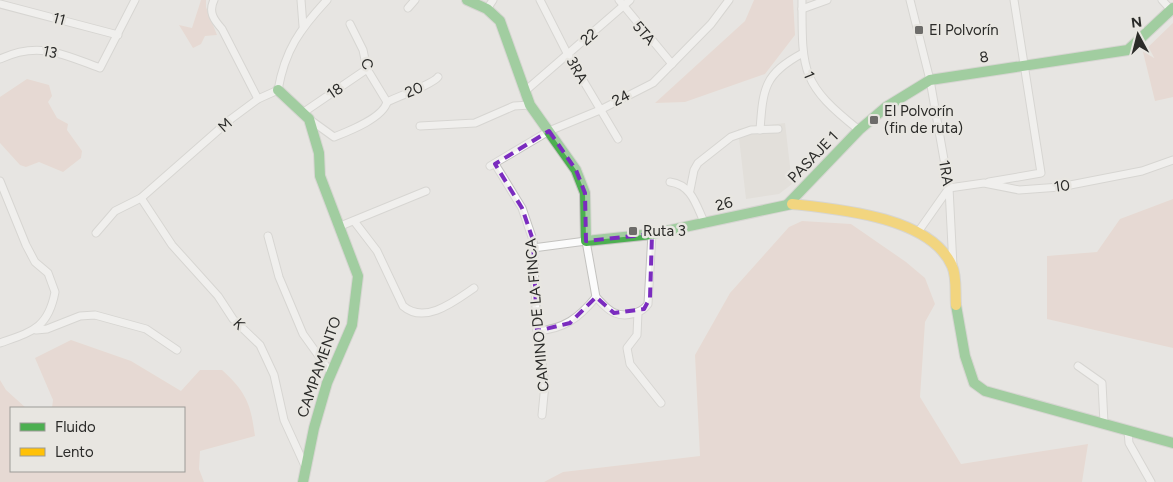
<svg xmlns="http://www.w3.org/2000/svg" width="1173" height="482" font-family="Figtree,sans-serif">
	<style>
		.built { fill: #dbd7d0 }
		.green { fill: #e5cbc0 }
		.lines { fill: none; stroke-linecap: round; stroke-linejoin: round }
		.street-casing { stroke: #c3c2bf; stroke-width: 9 }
		.fast-casing { stroke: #c3c2bf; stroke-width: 12 }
		.slow-casing { stroke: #c3c2bf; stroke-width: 12 }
		.street { stroke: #fbfbfb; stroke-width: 7 }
		.fast { stroke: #4caf50; stroke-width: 10 }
		.slow { stroke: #ffc107; stroke-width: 10 }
		.marked { fill: none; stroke: #7b2cbf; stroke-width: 4; stroke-dasharray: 10 6; stroke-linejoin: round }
		.poi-dot { fill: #6d6c6a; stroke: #e8e6e1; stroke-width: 2 }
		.labels { text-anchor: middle; stroke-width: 5; stroke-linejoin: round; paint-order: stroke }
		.street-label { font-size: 15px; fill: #2b2b29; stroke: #e8e6e1 }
		.poi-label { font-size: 15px; fill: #2b2b29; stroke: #e8e6e1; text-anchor: start }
	</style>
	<rect width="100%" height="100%" fill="#e7e5e2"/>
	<path class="built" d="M785,123L792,184L779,194L746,199L738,129Z"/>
	<g class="green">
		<path d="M201,0H206V7L217,35L205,36L201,44L193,48L179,25L192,28Z"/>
		<path d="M754,0H793L795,35L765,74L685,102L655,103L745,21Z"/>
		<path d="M1173,23V97L1155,101L1143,52Z"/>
		<path d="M27,79L49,85L52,96L48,102L57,118L68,124L67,130L82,151L81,158L63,172L39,162L26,167L20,165L0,143V97Z"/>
		<path d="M1173,199V348L1047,319V256L1097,252L1120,219Z"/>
		<path d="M802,221L851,224L906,262L925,278L935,304L925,322L920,397L961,464L1088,444L1082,482H544L563,472L700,456L695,355L730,293L789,227Z"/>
		<path d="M71,340L131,361L181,391L200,370H222C246,392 251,404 255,436L200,451L199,469L204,482H0V380L6,390L26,408H11V471H184V408H52L53,400L35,358Z"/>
	</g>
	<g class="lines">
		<defs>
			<g id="street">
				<path d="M214,0C208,12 214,20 222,29L258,99"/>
				<path d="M301,0L303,26"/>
				<path d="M540,0L568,55L618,139"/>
				<path d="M619,0L672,64"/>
				<path d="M802,0C802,72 801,84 859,130"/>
				<path d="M910,0L930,80L949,188L953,266"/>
				<path d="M1162,0L1171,10"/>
				<path d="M0,4L118,35"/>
				<path d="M408,8L415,0"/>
				<path d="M487,9L493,0"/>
				<path d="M802,9L827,0"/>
				<path d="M350,24L363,50L367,69L387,102"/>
				<path d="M0,59C39,41 62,54 100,68L135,0"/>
				<path d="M524,92L630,0"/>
				<path d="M387,102C399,96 433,84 438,77"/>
				<path d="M304,112L367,69"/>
				<path d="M309,119L334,137C349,131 383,118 387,102"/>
				<path d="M420,126L475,123L514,106L530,105"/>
				<path d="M760,130C763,88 764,74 803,53"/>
				<path d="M495,164L522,208L533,240L537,331L545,384L542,415"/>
				<path d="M490,166L549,131L600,110L653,83L711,24L729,0"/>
				<path d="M0,181L26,245L35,262L48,273L55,292C48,329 31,332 0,343"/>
				<path d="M670,182C692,185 696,205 705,224"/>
				<path d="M989,182L1041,173L1014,0"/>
				<path d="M690,190L694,170L698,163L731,137L751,130L778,129"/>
				<path d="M141,198L172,245L218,296L233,319L260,345L274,375L284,420L305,466"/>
				<path d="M354,221L377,251L403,306C425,325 455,301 474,288"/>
				<path d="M338,227L426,191"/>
				<path d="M918,232L949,188L984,183L1019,190L1060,187L1142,171L1173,160"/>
				<path d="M96,233L115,211L141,198L231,119L258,99L278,90C285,50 300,29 327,0"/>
				<path d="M268,236L279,277L303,334L331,373"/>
				<path d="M533,248L586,241L596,297C601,302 608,311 615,313C626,318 642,313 648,304L652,234"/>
				<path d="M638,312L637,335L627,348L630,364L661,403"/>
				<path d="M36,330L47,329L80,316L95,315L146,329L177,350"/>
				<path d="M537,331C564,329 579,318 596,297"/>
				<path d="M1078,366L1102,383L1104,423"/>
				<path d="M1128,431L1129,443L1151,482"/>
			</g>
			<g id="fast">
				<path d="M467,0L487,9L500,21L530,105L576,170L585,193L586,241L652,234L792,204"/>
				<path d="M278,90L309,119L319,153L320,176L358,276L352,325L327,383L314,428L303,482"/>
				<path d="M788,204L859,130L886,107L930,80L1128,50L1173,8"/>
				<path d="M956,305L965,356L974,383L985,391L1173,443"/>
			</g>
			<path id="slow" d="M792,204C838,209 931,217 952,266C957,276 955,293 956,305"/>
		</defs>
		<use href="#street" class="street-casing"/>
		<use href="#fast" class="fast-casing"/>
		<use href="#slow" class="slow-casing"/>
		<use href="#street" class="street"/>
		<use href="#fast" class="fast"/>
		<use href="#slow" class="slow"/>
	</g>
	<path d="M0 0H1173V482H0ZM549,131L576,170L585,193L586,241L652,234L650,298L644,309L614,313L596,297L570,323L537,331L533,240L522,208L495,164Z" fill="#e7e5e2" fill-opacity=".55" fill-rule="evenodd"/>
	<path class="marked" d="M549,131L576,170L585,193L586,241L652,234L650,298L644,309L614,313L596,297L570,323L537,331L533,240L522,208L495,164Z"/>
	<g class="poi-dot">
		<rect x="914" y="25" width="10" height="10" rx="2.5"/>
		<rect x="869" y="115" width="10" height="10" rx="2.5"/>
		<rect x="628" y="226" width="10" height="10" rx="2.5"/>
	</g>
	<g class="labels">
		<g class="street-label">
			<text transform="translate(59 19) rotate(15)" y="5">11</text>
			<text transform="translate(644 33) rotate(49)" y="5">5TA</text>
			<text transform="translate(589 37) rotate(-41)" y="5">22</text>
			<text transform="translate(50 52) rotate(12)" y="5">13</text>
			<text transform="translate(984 57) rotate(-9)" y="5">8</text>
			<text transform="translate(367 64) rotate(73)" y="5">C</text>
			<text transform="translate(577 70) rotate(61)" y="5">3RA</text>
			<text transform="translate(809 75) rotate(68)" y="5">1</text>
			<text transform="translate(414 90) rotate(-22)" y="5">20</text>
			<text transform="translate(335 91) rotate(-35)" y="5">18</text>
			<text transform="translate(621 98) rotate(-28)" y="5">24</text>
			<text transform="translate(225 125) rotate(-42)" y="5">M</text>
			<text transform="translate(813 157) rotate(-46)" y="5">PASAJE 1</text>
			<text transform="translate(946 173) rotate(81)" y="5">1RA</text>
			<text transform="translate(1062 186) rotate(-8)" y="5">10</text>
			<text transform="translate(724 204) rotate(-14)" y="5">26</text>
			<text transform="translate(537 315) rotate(-95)" y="5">CAMINO DE LA FINCA</text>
			<text transform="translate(239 324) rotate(47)" y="5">K</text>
			<text transform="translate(319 367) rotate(-71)" y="5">CAMPAMENTO</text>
		</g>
		<g class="poi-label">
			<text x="929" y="35">El Polvorín</text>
			<text x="884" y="116">El Polvorín<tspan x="884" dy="17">(fin de ruta)</tspan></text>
			<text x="643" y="236">Ruta 3</text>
		</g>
	</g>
	<rect x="10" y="407" width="175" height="65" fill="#e8e6e1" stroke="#9c9b97"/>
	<rect x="20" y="423" width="25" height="8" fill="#4caf50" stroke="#9c9b97"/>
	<text x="55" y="432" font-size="15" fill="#2b2b29">Fluido</text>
	<rect x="20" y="448" width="25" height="8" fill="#ffc107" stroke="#9c9b97"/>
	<text x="55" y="457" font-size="15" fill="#2b2b29">Lento</text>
	<g transform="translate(1138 35) rotate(353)" stroke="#e8e6e1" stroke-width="4" paint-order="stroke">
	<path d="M0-4L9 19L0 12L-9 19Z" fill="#2b2b29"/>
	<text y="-8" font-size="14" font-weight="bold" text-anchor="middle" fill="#2b2b29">N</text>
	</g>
</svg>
